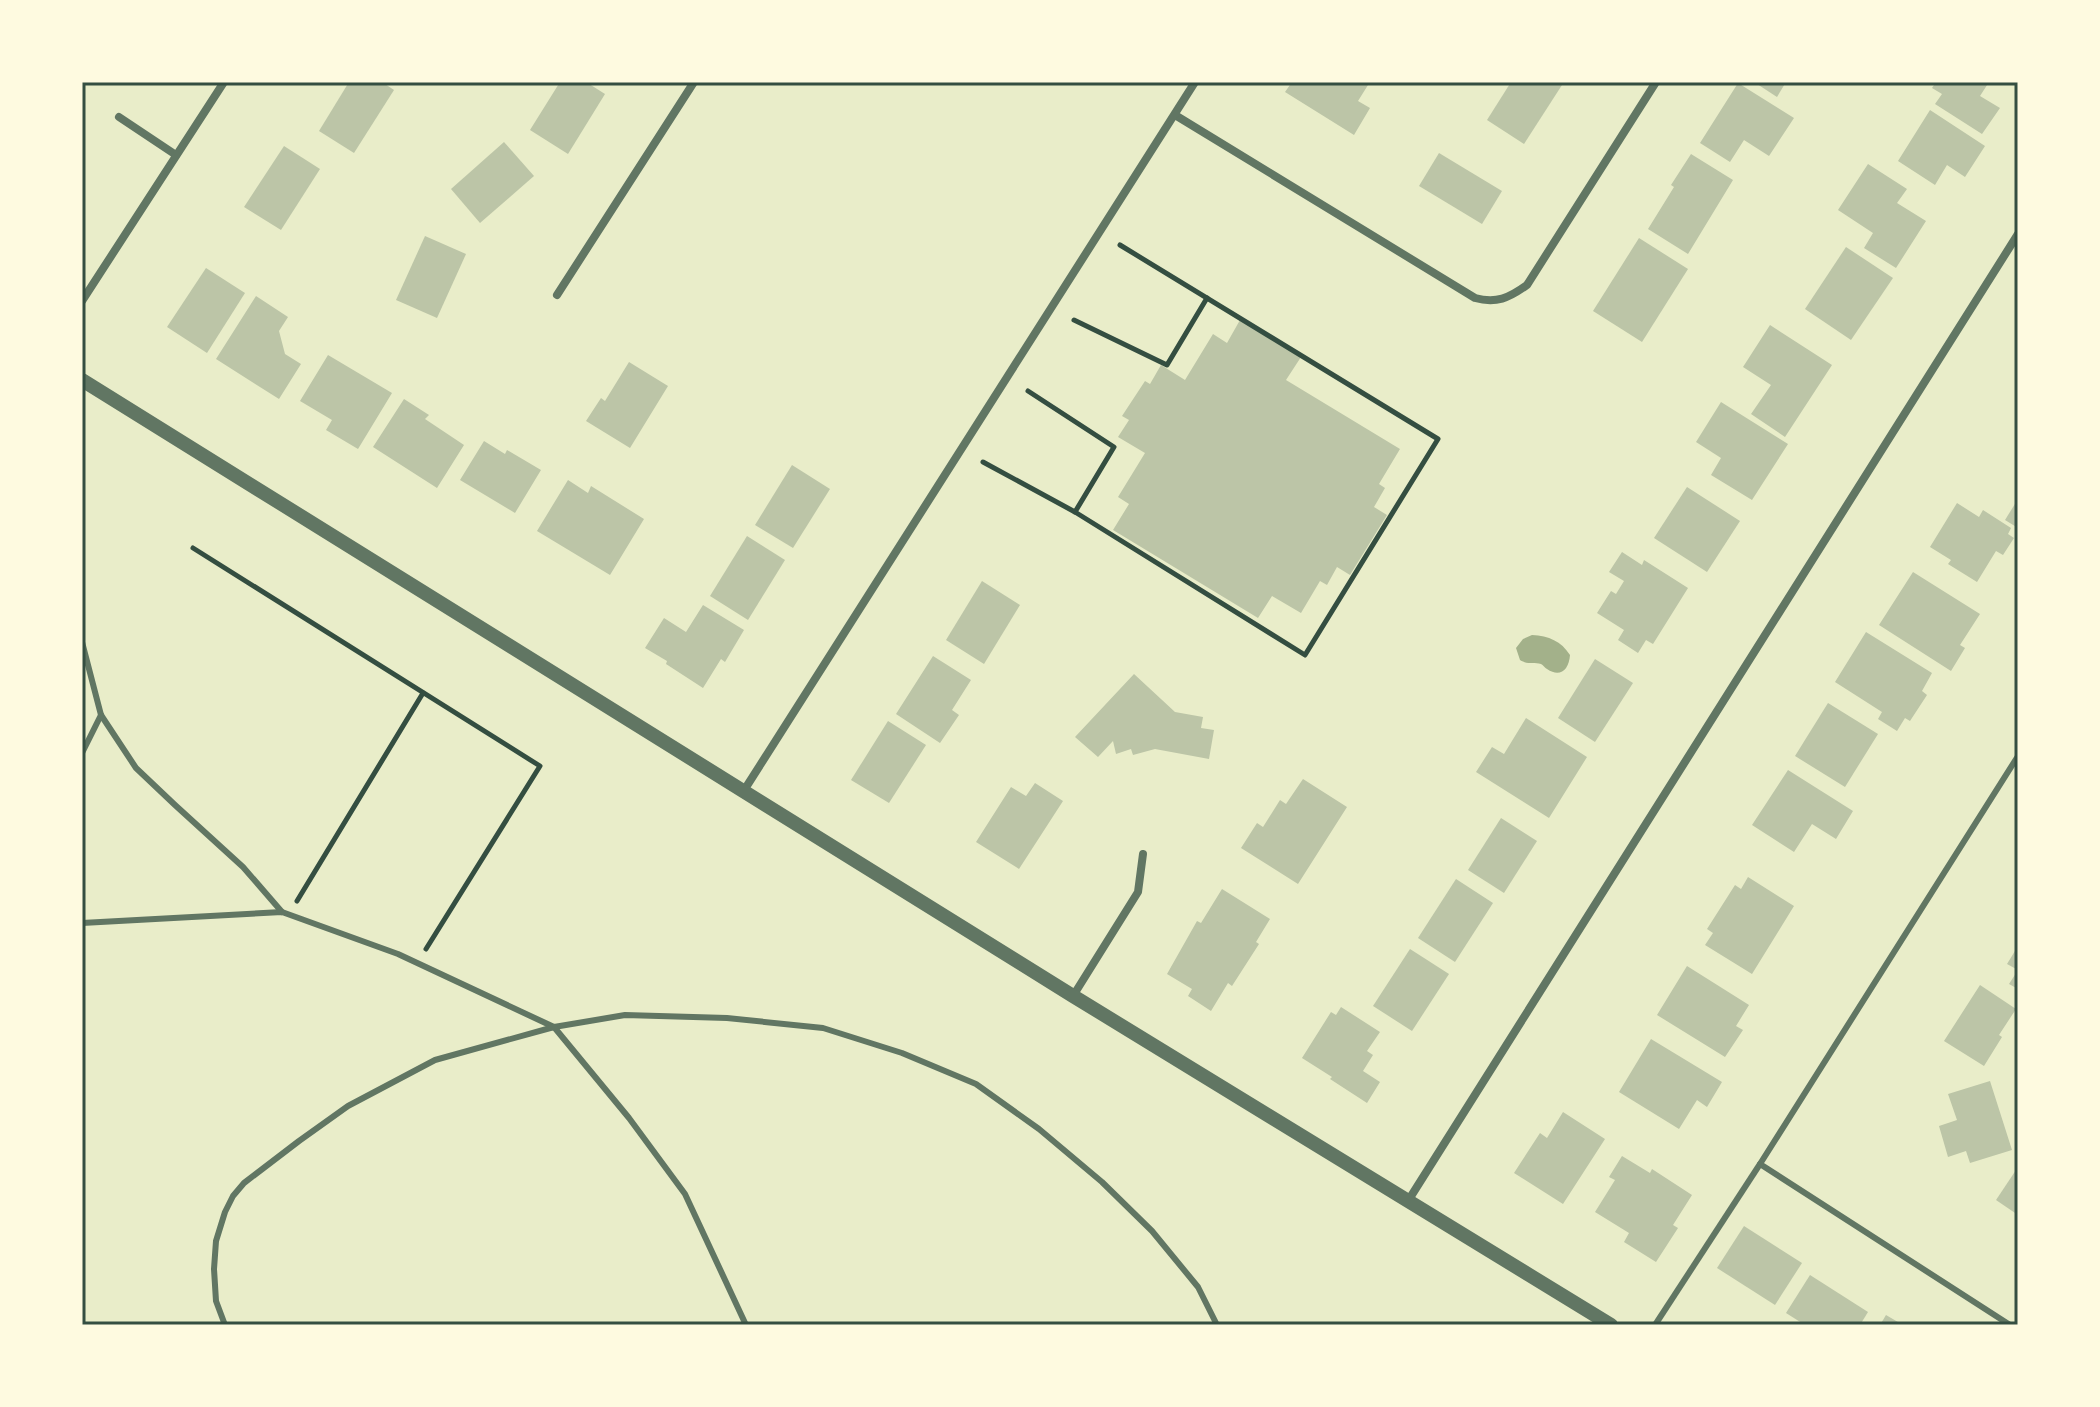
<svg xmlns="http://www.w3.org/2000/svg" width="2100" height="1407" font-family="Lato,sans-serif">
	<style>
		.water { fill: #a3b18a }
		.building { fill: #bcc5a7 }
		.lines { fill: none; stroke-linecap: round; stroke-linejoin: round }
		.path { stroke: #344e41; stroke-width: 5 }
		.service { stroke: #617663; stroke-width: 6 }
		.minor { stroke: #617663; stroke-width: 8 }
		.tertiary { stroke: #617663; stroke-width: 14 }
		.neatline { fill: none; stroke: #344e41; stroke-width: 3 }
	</style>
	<rect width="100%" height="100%" fill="#e9edc9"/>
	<path class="water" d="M1532,635C1549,636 1561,641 1570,655C1569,670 1560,678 1547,669C1545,668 1543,665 1541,664C1534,662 1528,665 1520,660L1516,648L1523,639Z"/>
	<g class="building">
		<path d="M349,82H382L394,90L354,153L319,131Z"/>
		<path d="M560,82H586L605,94L568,154L530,130Z"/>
		<path d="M1292,82H1363L1368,85L1358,101L1370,108L1354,135L1285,92Z"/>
		<path d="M1511,82H1557L1562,85L1524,144L1487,120Z"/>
		<path d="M1754,82H1786L1777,97Z"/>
		<path d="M1936,82H1989L1980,96L2000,108L1982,134L1935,104L1942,94L1932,88Z"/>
		<path d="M1738,83L1794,118L1769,156L1744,140L1730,162L1700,143Z"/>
		<path d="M1930,110L1985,146L1965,177L1947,165L1935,185L1898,161Z"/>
		<path d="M504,142L534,176L480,223L451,189Z"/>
		<path d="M284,146L320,169L281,230L244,207Z"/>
		<path d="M1439,153L1502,191L1482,224L1419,186Z"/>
		<path d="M1691,154L1733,180L1688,254L1648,229L1674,187L1671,185Z"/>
		<path d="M1868,164L1907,189L1897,203L1926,221L1896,268L1864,248L1873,233L1838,210Z"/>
		<path d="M425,236L466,254L437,318L396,300Z"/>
		<path d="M1639,238L1688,269L1642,342L1593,311Z"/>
		<path d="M1846,247L1893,278L1851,340L1805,309Z"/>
		<path d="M206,268L245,293L207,353L167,327Z"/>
		<path d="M256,296L288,317L279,331L285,354L301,364L279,399L216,359Z"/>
		<path d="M1240,320L1301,357L1286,380L1400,449L1379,484L1385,488L1374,507L1387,515L1350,575L1337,567L1327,585L1320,581L1301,613L1272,596L1258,618L1113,530L1129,504L1118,497L1145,453L1118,437L1129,420L1122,416L1145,381L1150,384L1161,365L1185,380L1213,334L1227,343Z"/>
		<path d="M1770,325L1832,365L1785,437L1751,414L1771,385L1743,367Z"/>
		<path d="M328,355L392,393L358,449L326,430L332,420L300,401Z"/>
		<path d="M629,362L668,386L630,448L586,421L601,398L605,401Z"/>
		<path d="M404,399L429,415L425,419L464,445L437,488L373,447Z"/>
		<path d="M1721,402L1788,444L1752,500L1711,475L1721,458L1696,442Z"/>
		<path d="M484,441L505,454L507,450L541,470L515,513L460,480Z"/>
		<path d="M792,465L830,489L793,548L755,525Z"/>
		<path d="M568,480L588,493L591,486L644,519L610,575L537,531Z"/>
		<path d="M1687,487L1740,521L1707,572L1654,538Z"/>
		<path d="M2018,499V528L2005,520Z"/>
		<path d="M1957,503L1979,517L1983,510L2011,528L2008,534L2014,538L2003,555L1996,551L1977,582L1948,564L1951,560L1930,547Z"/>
		<path d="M747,536L785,560L748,620L710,596Z"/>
		<path d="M1622,552L1642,565L1644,560L1688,588L1653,644L1646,640L1638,653L1618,640L1624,630L1597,613L1611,591L1616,594L1624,581L1609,572Z"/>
		<path d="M1913,572L1980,614L1960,645L1965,648L1951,671L1879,625Z"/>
		<path d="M982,581L1020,605L984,664L946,640Z"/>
		<path d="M703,605L744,630L725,662L721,659L703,688L666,664L667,661L645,648L664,618L686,632Z"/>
		<path d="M1866,632L1932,673L1922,691L1927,695L1910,721L1905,718L1897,731L1878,719L1882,712L1835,682Z"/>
		<path d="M933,656L971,680L952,710L959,715L940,743L896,714Z"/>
		<path d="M1595,659L1633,683L1595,742L1558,718Z"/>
		<path d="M1134,674L1175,712L1203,717L1201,728L1214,730L1209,759L1155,749L1133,755L1131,749L1116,754L1113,741L1098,757L1075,737Z"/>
		<path d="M1828,703L1878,734L1845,787L1795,756Z"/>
		<path d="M1526,718L1587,757L1549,818L1476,772L1492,747L1504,754Z"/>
		<path d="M888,721L926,745L889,803L851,780Z"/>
		<path d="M1788,770L1853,811L1836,839L1812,824L1794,852L1752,825Z"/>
		<path d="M1303,779L1347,807L1298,884L1241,848L1257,823L1263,827L1280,800L1286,804Z"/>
		<path d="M1035,783L1063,801L1019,869L976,842L1011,787L1026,796Z"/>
		<path d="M1501,818L1537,841L1504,893L1468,870Z"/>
		<path d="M1748,877L1794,906L1752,974L1705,945L1713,933L1707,929L1735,885L1741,889Z"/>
		<path d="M1456,879L1493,903L1455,962L1418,938Z"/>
		<path d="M1222,889L1270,919L1256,942L1259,944L1232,986L1228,983L1211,1011L1188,996L1192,989L1167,974L1197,921L1201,923Z"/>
		<path d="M2018,946V989L2009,984L2018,970L2007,964Z"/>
		<path d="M1410,949L1449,974L1412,1031L1373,1006Z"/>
		<path d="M1687,966L1749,1005L1736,1026L1743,1030L1725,1057L1657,1015Z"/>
		<path d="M1980,985L2016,1009L1999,1035L2002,1037L1984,1066L1944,1041Z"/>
		<path d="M1341,1007L1380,1032L1367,1051L1373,1055L1363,1071L1380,1082L1367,1103L1330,1079L1332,1077L1302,1058L1331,1012L1336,1015Z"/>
		<path d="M1651,1039L1722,1082L1707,1107L1697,1100L1679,1129L1619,1092Z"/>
		<path d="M1990,1081L2012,1150L1970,1163L1966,1151L1948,1157L1939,1126L1957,1120L1948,1094Z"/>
		<path d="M1563,1112L1605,1139L1563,1204L1514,1173L1540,1133L1547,1138Z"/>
		<path d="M1622,1156L1650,1173L1652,1169L1692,1195L1673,1225L1678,1228L1656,1262L1624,1242L1629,1233L1595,1212L1615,1180L1609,1177Z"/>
		<path d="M2018,1167V1215L1996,1200Z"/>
		<path d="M1744,1226L1802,1263L1775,1305L1717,1268Z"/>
		<path d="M1810,1275L1868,1312L1860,1325H1805L1786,1313Z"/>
		<path d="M1886,1315L1903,1325H1880Z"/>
	</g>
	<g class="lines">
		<g class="path">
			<path d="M1074,320L1167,365L1207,298"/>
			<path d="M1028,391L1114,447L1075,512"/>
			<path d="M983,462L1075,512L1305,655L1438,439L1120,245"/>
			<path d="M193,548L540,766L426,949"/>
			<path d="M297,901L423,693"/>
		</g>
		<g class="service">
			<path d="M82,642L101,715L136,768L175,805L243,867L282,912"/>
			<path d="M82,753L101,715"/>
			<path d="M82,923L282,912L398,954L554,1027L625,1015L727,1018L823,1028L902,1053L976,1084L1039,1129L1102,1182L1152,1231L1198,1287L1217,1325"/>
			<path d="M225,1325L216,1301L214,1269L216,1241L225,1212L233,1196L244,1183L299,1141L348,1106L435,1060L554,1027L629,1118L685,1194L746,1325"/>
			<path d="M1655,1325L1760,1164"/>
			<path d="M2010,1325L1760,1164L2018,756"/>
		</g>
		<g class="minor">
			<path d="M1175,115L1475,298C1496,304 1509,298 1527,285L1656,82"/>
			<path d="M119,117L176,155"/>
			<path d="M557,295L694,82"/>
			<path d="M82,301L224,82"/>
			<path d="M743,792L1195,82"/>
			<path d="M1073,996L1138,892L1143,854"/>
			<path d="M1408,1201L2018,234"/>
		</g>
		<path class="tertiary" d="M82,380L1073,996L1611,1325"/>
	</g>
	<rect width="2100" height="1407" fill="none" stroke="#fefae0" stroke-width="168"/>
	<rect x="84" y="84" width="1932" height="1239" class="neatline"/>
</svg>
